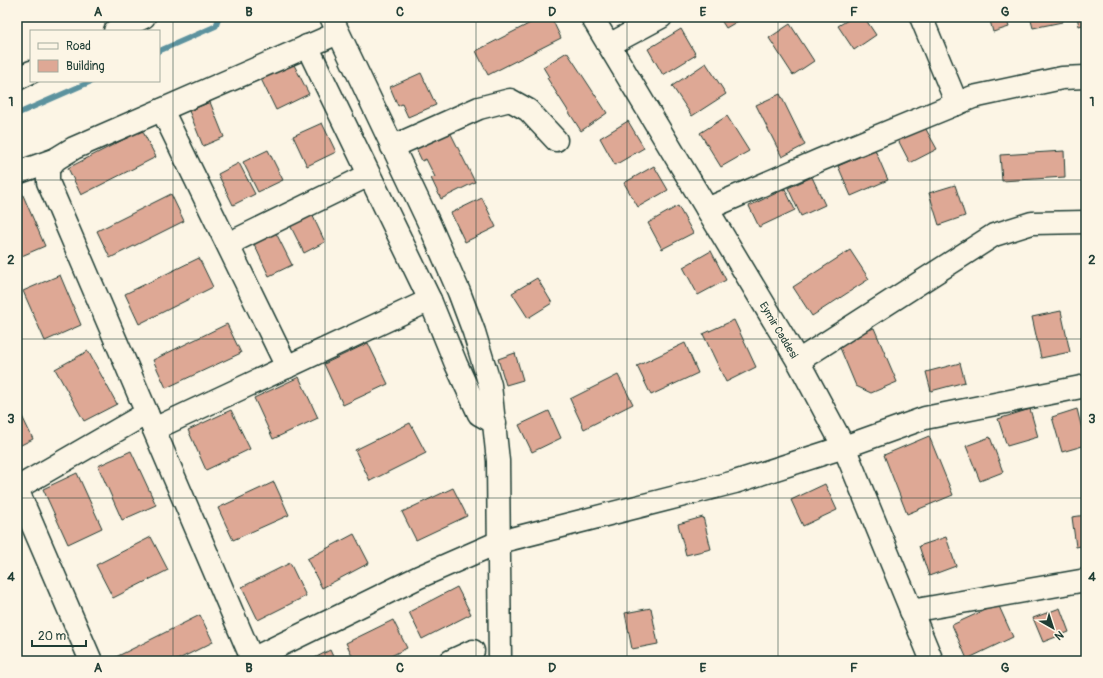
<svg xmlns="http://www.w3.org/2000/svg" width="1103" height="678" font-family="Pangolin,sans-serif">
	<style>
		.lines { fill: none; stroke-linecap: round; stroke-linejoin: round }
		.stream { stroke: #5c929e; stroke-width: 5.5 }
		.building { fill: #dea895; stroke: #1f3d34 }
		.street-casing { stroke: #1f3d34; stroke-width: 25 }
		.secondary-casing { stroke: #1f3d34; stroke-width: 25 }
		.street { stroke: #fcf5e5; stroke-width: 22 }
		.secondary { stroke: #fcf5e5; stroke-width: 22 }
		.grid { fill: none; stroke: #1f3d34; stroke-width: 1; stroke-opacity: 0.55 }
		.labels { text-anchor: middle; stroke-width: 3; stroke-linejoin: round; paint-order: stroke }
		.street-label { font-size: 11px; fill: #1f3d34; stroke: #fcf5e5 }
		.neatline { fill: none; stroke: #1f3d34; stroke-width: 1.5 }
		.grid-label { font-size: 13px; text-anchor: middle; font-weight: bold; fill: #1f3d34 }
	</style>
	<rect width="100%" height="100%" fill="#fcf5e5"/>
	<filter id="ink" filterUnits="userSpaceOnUse"><feTurbulence type="fractalNoise" baseFrequency=".025" numOctaves="2"/><feDisplacementMap in="SourceGraphic" scale="8" xChannelSelector="R" yChannelSelector="G"/><feConvolveMatrix kernelMatrix="1 2 1 2 8 2 1 2 1" color-interpolation-filters="sRGB"/></filter>
	<g filter="url(#ink)">
		<g class="lines">
			<g class="stream">
				<path d="M159,51L216,26L219,17"/>
				<path d="M17,114L92,81"/>
			</g>
		</g>
		<g class="building">
			<path d="M542,17H551L561,38L488,75L476,51Z"/>
			<path d="M719,17H745L726,28Z"/>
			<path d="M853,17H864L876,35L854,50L838,26Z"/>
			<path d="M989,17H1006L1009,27L993,32Z"/>
			<path d="M1030,17H1061L1062,22L1033,28Z"/>
			<path d="M1077,17H1086V24L1079,26Z"/>
			<path d="M790,24L814,61L793,75L769,38Z"/>
			<path d="M681,29L696,55L663,75L648,49Z"/>
			<path d="M567,52L607,113L581,131L547,78L549,77L543,67Z"/>
			<path d="M293,63L309,94L276,110L261,79Z"/>
			<path d="M706,63L726,94L692,116L672,86Z"/>
			<path d="M421,73L436,105L408,117L402,104L398,106L390,87Z"/>
			<path d="M780,94L805,145L782,157L756,105Z"/>
			<path d="M210,102L224,137L203,146L189,111Z"/>
			<path d="M727,116L749,151L721,167L700,133Z"/>
			<path d="M628,121L644,148L615,165L600,138Z"/>
			<path d="M322,123L336,152L307,166L293,136Z"/>
			<path d="M446,124L475,182L441,199L431,178L435,177L426,159L422,161L412,140Z"/>
			<path d="M923,124L937,149L910,163L897,138Z"/>
			<path d="M142,130L156,157L81,195L68,168Z"/>
			<path d="M268,150L283,180L258,192L243,162Z"/>
			<path d="M875,150L888,180L851,196L838,166Z"/>
			<path d="M1064,151L1065,177L1002,181L1000,155Z"/>
			<path d="M239,163L255,194L233,205L218,174Z"/>
			<path d="M654,166L668,190L638,207L624,183Z"/>
			<path d="M812,177L825,205L801,216L788,188Z"/>
			<path d="M955,185L965,216L939,225L929,193Z"/>
			<path d="M785,189L795,210L759,227L749,206Z"/>
			<path d="M22,193L45,246L17,258V195Z"/>
			<path d="M171,194L184,221L110,258L97,231Z"/>
			<path d="M482,198L496,227L465,242L451,213Z"/>
			<path d="M678,206L693,233L662,249L648,223Z"/>
			<path d="M310,210L325,242L304,253L288,221Z"/>
			<path d="M276,233L292,265L269,276L254,244Z"/>
			<path d="M850,250L869,279L812,316L793,287Z"/>
			<path d="M711,251L726,280L698,295L683,267Z"/>
			<path d="M199,258L213,287L139,324L125,294Z"/>
			<path d="M60,275L81,325L45,341L23,291Z"/>
			<path d="M537,278L552,303L528,318L512,293Z"/>
			<path d="M1061,311L1070,352L1041,358L1032,317Z"/>
			<path d="M734,320L756,367L726,382L703,334Z"/>
			<path d="M227,324L241,353L166,388L153,360Z"/>
			<path d="M874,328L897,382L871,393L856,386L838,343Z"/>
			<path d="M368,343L388,384L343,405L324,364Z"/>
			<path d="M685,343L698,373L651,395L637,366Z"/>
			<path d="M88,351L117,404L84,421L55,369Z"/>
			<path d="M515,353L523,380L506,385L498,359Z"/>
			<path d="M960,363L965,382L931,391L926,372Z"/>
			<path d="M618,375L633,404L584,429L570,399Z"/>
			<path d="M299,377L318,418L273,439L254,398Z"/>
			<path d="M17,406L33,439L17,447Z"/>
			<path d="M1030,409L1038,437L1007,446L998,419Z"/>
			<path d="M1077,409L1086,445L1062,452L1052,417Z"/>
			<path d="M231,410L250,449L206,470L188,430Z"/>
			<path d="M549,411L561,438L532,452L519,425Z"/>
			<path d="M410,423L426,453L370,481L355,450Z"/>
			<path d="M929,436L953,495L907,514L884,455Z"/>
			<path d="M990,437L1003,472L980,481L966,446Z"/>
			<path d="M131,451L156,505L122,520L98,466Z"/>
			<path d="M77,473L102,528L68,544L43,489Z"/>
			<path d="M274,482L289,515L233,540L218,508Z"/>
			<path d="M825,484L837,510L803,526L791,500Z"/>
			<path d="M453,488L467,516L416,540L402,512Z"/>
			<path d="M1086,515V545L1076,547L1072,517Z"/>
			<path d="M703,517L711,549L686,555L678,524Z"/>
			<path d="M354,534L369,563L322,588L307,559Z"/>
			<path d="M151,537L168,570L113,598L96,565Z"/>
			<path d="M946,537L956,566L929,576L919,546Z"/>
			<path d="M290,563L306,596L258,620L242,587Z"/>
			<path d="M457,587L471,614L422,639L409,612Z"/>
			<path d="M998,604L1013,637L967,659L952,625Z"/>
			<path d="M651,608L658,644L632,649L625,613Z"/>
			<path d="M1060,608L1069,632L1043,642L1033,618Z"/>
			<path d="M200,615L213,642L175,661H111L110,660Z"/>
			<path d="M393,620L407,648L381,661H355L346,643Z"/>
			<path d="M330,650L335,661H309Z"/>
		</g>
		<g class="lines">
			<defs>
				<g id="street">
					<path d="M331,17L428,221L459,292L474,332L490,385L498,461L500,661"/>
					<path d="M921,17L957,104"/>
					<path d="M115,31L144,17"/>
					<path d="M609,45L661,17"/>
					<path d="M307,46L430,300L456,364L479,414L495,423"/>
					<path d="M17,79L31,72"/>
					<path d="M162,110L287,367"/>
					<path d="M392,147L479,108L510,100L528,110L556,140"/>
					<path d="M17,173L56,159"/>
					<path d="M707,209L820,160L973,97L1062,78L1086,77"/>
					<path d="M228,244L369,175"/>
					<path d="M798,361L994,235L1032,223L1086,222"/>
					<path d="M154,429L430,300"/>
					<path d="M17,488L147,413"/>
					<path d="M17,489L91,661"/>
					<path d="M911,611L1086,580"/>
					<path d="M252,659L48,182V169L56,159L74,148L338,33"/>
					<path d="M451,661L473,651"/>
				</g>
				<g id="secondary">
					<path d="M592,17L798,361L844,447L932,661"/>
					<path d="M248,661L419,577L499,542L735,482L844,447L925,418L1086,386"/>
				</g>
			</defs>
			<use href="#street" class="street-casing"/>
			<use href="#secondary" class="secondary-casing"/>
			<use href="#street" class="street"/>
			<use href="#secondary" class="secondary"/>
		</g>
	</g>
	<path class="grid" d="M173,17V661M325,17V661M476,17V661M627,17V661M778,17V661M930,17V661M17,180H1086M17,339H1086M17,498H1086"/>
	<g class="labels">
		<g class="street-label">
			<text transform="translate(779 330) rotate(59)" y="4">Eymir Caddesi</text>
		</g>
	</g>
	<rect width="1103" height="678" fill="none" stroke="#fcf5e5" stroke-width="44"/>
	<rect x="30" y="30" width="130" height="52" fill="#fcf5e5" stroke="#a4ab9e"/>
	<rect x="38" y="43" width="20" height="6" fill="#fcf5e5" stroke="#a4ab9e"/>
	<text x="66" y="50" font-size="12" fill="#1f3d34">Road</text>
	<rect x="38" y="60" width="20" height="12" fill="#dea895" stroke="#a4ab9e"/>
	<text x="66" y="70" font-size="12" fill="#1f3d34">Building</text>
	<g transform="translate(1053 628) rotate(141)" stroke="#fcf5e5" stroke-width="3" paint-order="stroke">
	<path d="M0-3L7 15L0 10L-7 15Z" fill="#1f3d34"/>
	<text y="-6" font-size="11" font-weight="bold" text-anchor="middle" fill="#1f3d34">N</text>
	</g>
	<path d="M32 640v6h54v-6" fill="none" stroke="#1f3d34" stroke-width="2"/>
	<text x="38" y="640" font-size="12" fill="#1f3d34" stroke="#fcf5e5" stroke-width="3" paint-order="stroke">20 m</text>
	<rect x="22" y="22" width="1059" height="634" class="neatline"/>
	<g class="grid-label">
		<text x="98" y="16">A</text>
		<text x="249" y="16">B</text>
		<text x="400" y="16">C</text>
		<text x="552" y="16">D</text>
		<text x="703" y="16">E</text>
		<text x="854" y="16">F</text>
		<text x="1005" y="16">G</text>
		<text x="11" y="106">1</text>
		<text x="1092" y="106">1</text>
		<text x="11" y="264">2</text>
		<text x="1092" y="264">2</text>
		<text x="11" y="423">3</text>
		<text x="1092" y="423">3</text>
		<text x="11" y="581">4</text>
		<text x="1092" y="581">4</text>
		<text x="98" y="672">A</text>
		<text x="249" y="672">B</text>
		<text x="400" y="672">C</text>
		<text x="552" y="672">D</text>
		<text x="703" y="672">E</text>
		<text x="854" y="672">F</text>
		<text x="1005" y="672">G</text>
	</g>
</svg>
